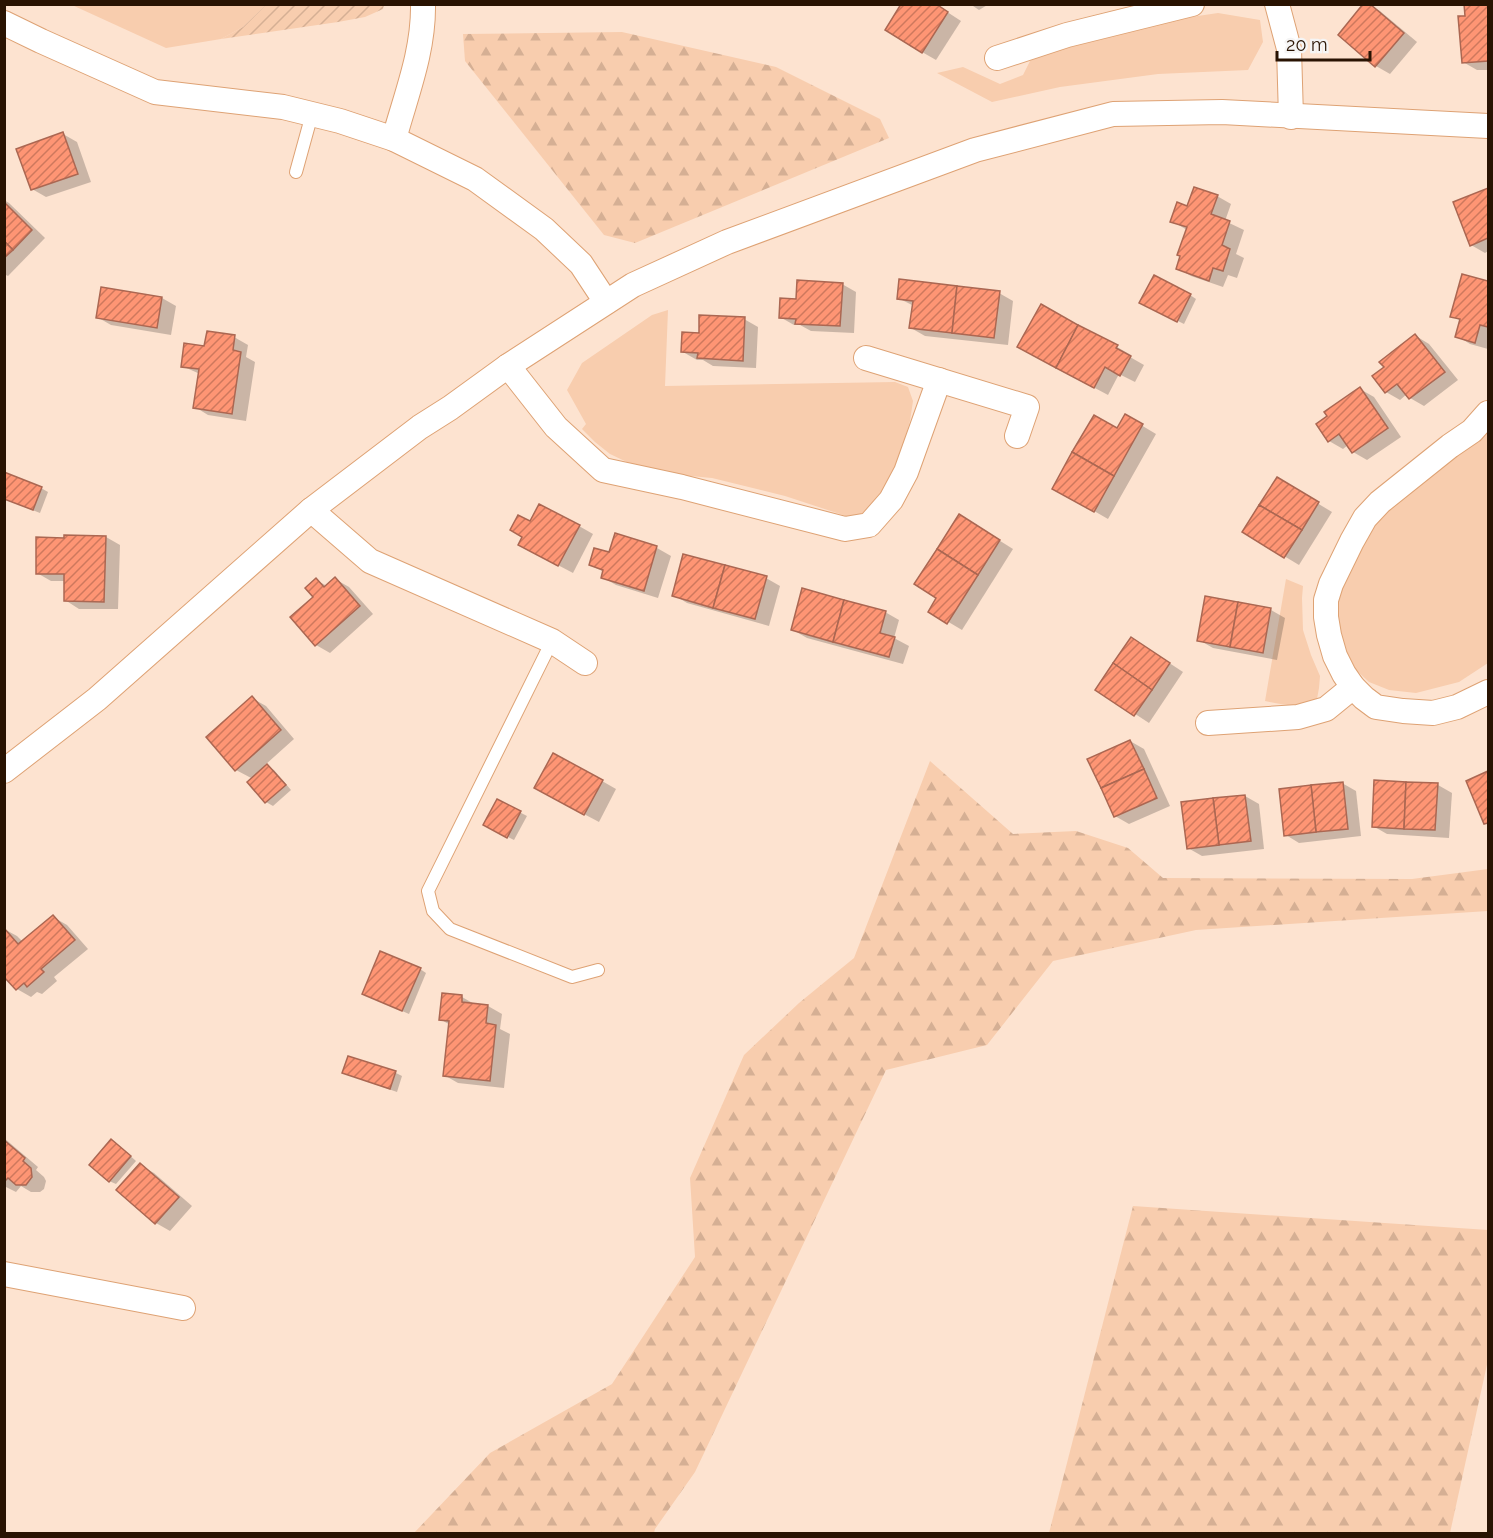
<svg xmlns="http://www.w3.org/2000/svg" width="1493" height="1538" font-family="Raleway,sans-serif">
	<style>
		.grass { fill: #f8cdae }
		.forest { fill: url(#forest-firs) }
		.garden { fill: url(#garden-furrows) }
		.shadow { fill: #0003 }
		.building { fill: url(#building-hatch); stroke: #ab6752; stroke-width: 1.5 }
		.lines { fill: none; stroke-linecap: round; stroke-linejoin: round }
		.lane-casing { stroke: #dea274; stroke-width: 14 }
		.street-casing { stroke: #dea274; stroke-width: 26 }
		.lane { stroke: #fff; stroke-width: 12 }
		.street { stroke: #fff; stroke-width: 24 }
	</style>
	<defs>
		<pattern id="forest-firs" width="22" height="20" patternUnits="userSpaceOnUse" patternTransform="scale(1.5)"><rect width="22" height="20" fill="#f8cdae"/><path d="M5 1l3.5 6h-7zM16 11l3.5 6h-7z" fill="#d5af94"/></pattern>
		<pattern id="garden-furrows" width="10" height="10" patternUnits="userSpaceOnUse" patternTransform="scale(1.5)"><rect width="10" height="10" fill="#f8cdae"/><path d="M-1 1l2-2M0 10L10 0M9 11l2-2" fill="none" stroke="#d5af94"/></pattern>
		<pattern id="building-hatch" width="6" height="6" patternUnits="userSpaceOnUse" patternTransform="scale(1.5)"><rect width="6" height="6" fill="#fe9574"/><path d="M-1 1l2-2M0 6l6-6M5 7l2-2" fill="none" stroke="#ce785d"/></pattern>
	</defs>
	<rect width="100%" height="100%" fill="#fde3d0"/>
	<g class="grass">
		<path d="M72,5H266L243,27L221,39L166,48Z"/>
		<path d="M1218,13L1260,20L1263,42L1248,70L1158,74L1060,87L992,102L937,73L963,67L1000,84L1023,75L1030,61L1069,41L1144,24Z"/>
		<path d="M668,310L665,386L895,382L908,387L913,401L910,421L894,476L876,505L865,515L846,516L785,496L712,478L657,473L631,464L610,454L595,442L582,429L586,424L567,390L582,363L652,315Z"/>
		<path d="M1488,429V663L1459,682L1416,693L1389,690L1369,682L1354,668L1343,645L1334,615V589L1367,526Z"/>
		<path d="M1286,579L1303,586L1302,598L1303,630L1311,655L1320,676L1319,688L1317,699C1300,709 1284,705 1265,701Z"/>
	</g>
	<g class="forest">
		<path d="M622,32L776,67L880,119L889,138L635,243L604,235L465,61L463,34Z"/>
		<path d="M930,761L1013,834L1076,831L1128,848L1163,878L1412,879L1488,869V911L1196,930L1053,961L987,1045L886,1070L695,1472L655,1529L654,1533H414L490,1453L612,1384L695,1257L690,1178L744,1055L799,1003L854,958Z"/>
		<path d="M1133,1206L1488,1230V1360L1450,1533H1049Z"/>
	</g>
	<path class="garden" d="M266,5V4L384,5L383,9L365,17L338,22L221,39L243,27Z"/>
	<g class="shadow">
		<path d="M935,4L961,21L936,60L922,52Z"/>
		<path d="M970,4H989L979,10Z"/>
		<path d="M1369,4L1380,11L1417,42L1390,74L1376,66L1340,35Z"/>
		<path d="M1466,4H1488V70H1477L1463,62L1467,17Z"/>
		<path d="M63,134L77,142L91,182L46,197L32,189Z"/>
		<path d="M1488,190V251L1485,253L1471,245L1455,203Z"/>
		<path d="M1217,196L1231,204L1225,221L1244,230L1236,254L1244,258L1237,278L1228,275L1223,287L1191,276L1177,268L1187,230L1172,221L1188,208Z"/>
		<path d="M4,200L9,203L45,238L8,276L4,274Z"/>
		<path d="M1463,276L1488,283V349L1470,344L1457,336L1461,321L1452,316Z"/>
		<path d="M842,284L856,292L854,333L811,331L800,325H794L780,317L798,300Z"/>
		<path d="M102,289L162,298L176,306L171,335L111,325L97,317Z"/>
		<path d="M999,293L1013,301L1008,345L925,336L911,328L914,306L898,298Z"/>
		<path d="M1190,295L1196,299L1184,324L1148,306Z"/>
		<path d="M744,319L758,327L756,368L713,366L703,360H697L683,352L700,335Z"/>
		<path d="M1416,336L1429,344L1458,380L1424,406L1410,398L1407,394L1400,400L1386,392Z"/>
		<path d="M234,337L248,345L246,357L255,362L246,421L208,415L195,407L200,374L182,366L206,348Z"/>
		<path d="M1117,347L1131,355L1130,357L1144,365L1135,382L1119,374L1108,395L1033,355Z"/>
		<path d="M1360,389L1374,397L1401,437L1367,460L1353,452L1348,445L1343,449L1329,441Z"/>
		<path d="M1126,416L1156,434L1108,519L1054,488L1118,431Z"/>
		<path d="M1277,479L1332,512L1299,565L1244,532Z"/>
		<path d="M41,488L48,492L40,513L4,499Z"/>
		<path d="M530,523L579,526L593,534L573,573L533,552Z"/>
		<path d="M973,524L1013,549L962,630L930,611Z"/>
		<path d="M616,535L657,548L671,556L658,598L616,585L602,577L604,572L590,565L610,554Z"/>
		<path d="M106,537L120,545L118,609H79L65,600L66,581H51L37,573Z"/>
		<path d="M766,578L780,586L769,626L687,603L674,595Z"/>
		<path d="M335,579L349,587L373,614L330,653L316,645L315,597L316,580L327,586Z"/>
		<path d="M1271,610L1285,618L1277,660L1213,648L1199,640Z"/>
		<path d="M885,612L899,620L894,638L909,646L903,664L807,638L793,630Z"/>
		<path d="M1145,647L1183,672L1149,723L1097,689Z"/>
		<path d="M252,698L266,706L294,739L265,765L274,770L291,790L273,806L266,802L249,782L253,779L236,770Z"/>
		<path d="M1130,741L1144,749L1170,806L1129,824L1115,816Z"/>
		<path d="M1488,773V825L1485,823L1468,782Z"/>
		<path d="M602,781L616,789L599,822L550,796Z"/>
		<path d="M1342,783L1356,791L1361,836L1299,843L1286,835Z"/>
		<path d="M1438,785L1452,793L1449,838L1387,834L1373,826Z"/>
		<path d="M1245,796L1259,804L1264,849L1202,856L1188,848Z"/>
		<path d="M498,801L527,816L514,840L485,825Z"/>
		<path d="M53,917L67,925L88,949L54,977L57,981L42,994L37,992L31,997L17,989L4,929L17,936L23,942Z"/>
		<path d="M420,969L426,973L409,1014L370,997Z"/>
		<path d="M462,997L476,1005L488,1006L502,1014L500,1029L510,1034L504,1088L458,1083L444,1075L450,1025L440,1019Z"/>
		<path d="M349,1058L396,1073L402,1076L397,1092L351,1076L344,1073Z"/>
		<path d="M4,1138L38,1167L36,1170L44,1177L46,1181L44,1189L40,1192H31L21,1186L16,1192L4,1186Z"/>
		<path d="M118,1145L136,1161L116,1184L109,1181Z"/>
		<path d="M140,1165L154,1173L192,1206L170,1231L156,1223L118,1190Z"/>
	</g>
	<g class="building">
		<path d="M901,4H936L948,12L922,53L885,30Z"/>
		<path d="M1363,4H1370L1404,33L1375,67L1338,35Z"/>
		<path d="M1464,4H1488V61L1462,63L1458,16H1465Z"/>
		<path d="M63,132L78,174L31,190L16,149Z"/>
		<path d="M1194,187L1218,195L1211,214L1230,221L1222,245L1230,249L1223,271L1213,268L1209,281L1176,269L1180,256L1177,255L1187,227L1170,222L1177,202L1187,206Z"/>
		<path d="M1488,188V238L1470,246L1453,202Z"/>
		<path d="M4,202L32,230L13,250L4,241Z"/>
		<path d="M4,241L13,250L4,258Z"/>
		<path d="M1462,274L1488,281V327L1480,325L1475,343L1455,337L1460,319L1450,317Z"/>
		<path d="M1154,275L1191,294L1177,322L1139,303Z"/>
		<path d="M899,279L957,286L952,333L909,328L913,301L897,299Z"/>
		<path d="M797,280L843,283L840,326L795,324L796,319L779,318L780,298L796,299Z"/>
		<path d="M957,286L1000,291L994,338L952,333Z"/>
		<path d="M101,287L162,297L157,328L96,318Z"/>
		<path d="M1041,304L1078,325L1056,368L1017,347Z"/>
		<path d="M699,315L745,317L743,361L697,358L698,353L681,352L682,332L699,333Z"/>
		<path d="M1078,325L1118,345L1116,348L1131,356L1120,376L1105,367L1094,388L1056,368Z"/>
		<path d="M207,331L235,335L233,350L241,352L232,414L193,408L199,369L181,367L184,343L204,346Z"/>
		<path d="M1415,334L1445,372L1409,399L1397,384L1385,393L1372,376L1384,367L1379,362Z"/>
		<path d="M1360,387L1388,428L1352,453L1339,434L1328,442L1316,424L1327,416L1324,412Z"/>
		<path d="M1125,414L1143,424L1114,476L1072,452L1094,415L1117,428Z"/>
		<path d="M1072,452L1114,476L1094,512L1052,489Z"/>
		<path d="M4,472L42,487L33,510L4,499Z"/>
		<path d="M1277,477L1319,502L1302,530L1259,505Z"/>
		<path d="M539,504L580,525L558,566L518,545L522,537L510,530L518,515L530,521Z"/>
		<path d="M1259,505L1302,530L1284,558L1242,532Z"/>
		<path d="M959,514L1000,540L978,575L937,549Z"/>
		<path d="M615,533L657,546L644,591L601,578L603,570L589,565L594,548L609,552Z"/>
		<path d="M64,535L106,536L104,602L64,601V574H36V537L64,538Z"/>
		<path d="M937,549L978,575L947,624L928,612L936,598L914,584Z"/>
		<path d="M683,554L725,565L713,608L672,596Z"/>
		<path d="M725,565L767,576L755,619L713,608Z"/>
		<path d="M335,577L360,606L315,646L290,617L313,597L305,588L316,578L324,587Z"/>
		<path d="M802,588L844,600L833,642L791,630Z"/>
		<path d="M1205,596L1238,602L1230,647L1197,641Z"/>
		<path d="M844,600L886,611L880,633L895,637L889,657L833,642Z"/>
		<path d="M1238,602L1271,608L1263,653L1230,647Z"/>
		<path d="M1131,637L1170,663L1152,690L1113,663Z"/>
		<path d="M1113,663L1152,690L1134,716L1095,690Z"/>
		<path d="M252,696L281,730L235,771L206,737Z"/>
		<path d="M1130,740L1144,769L1101,788L1087,759Z"/>
		<path d="M553,753L603,780L584,815L534,788Z"/>
		<path d="M267,764L286,785L265,803L247,782Z"/>
		<path d="M1144,769L1157,798L1114,817L1101,788Z"/>
		<path d="M1488,771V823L1484,824L1466,781Z"/>
		<path d="M1374,780L1406,782L1404,829L1372,827Z"/>
		<path d="M1343,782L1348,829L1316,832L1311,785Z"/>
		<path d="M1406,782L1438,783L1435,830L1404,829Z"/>
		<path d="M1311,785L1316,832L1284,836L1279,789Z"/>
		<path d="M1245,795L1251,841L1219,845L1213,798Z"/>
		<path d="M1213,798L1219,845L1187,849L1181,802Z"/>
		<path d="M497,799L521,811L507,838L483,825Z"/>
		<path d="M53,915L75,940L41,969L44,972L27,987L24,983L16,990L4,977V928L18,944Z"/>
		<path d="M380,951L421,968L402,1011L362,994Z"/>
		<path d="M442,993L462,995V1002L488,1005L486,1023L496,1025L490,1081L443,1076L449,1021L439,1020Z"/>
		<path d="M348,1056L396,1071L390,1089L342,1073Z"/>
		<path d="M111,1139L131,1156L109,1182L89,1165Z"/>
		<path d="M4,1140L25,1158L23,1161L31,1168L32,1177L26,1185H16L8,1178L4,1182Z"/>
		<path d="M140,1163L179,1197L155,1224L116,1190Z"/>
	</g>
	<g class="lines">
		<defs>
			<g id="lane">
				<path d="M296,172L312,114"/>
				<path d="M552,641L428,891L433,911L450,929L572,977L598,970"/>
			</g>
			<g id="street">
				<path d="M1277,4L1289,49L1291,117"/>
				<path d="M4,23L41,41L155,92L283,107L340,121L394,139L475,179L544,229L581,264L606,302"/>
				<path d="M997,58L1067,35L1192,4"/>
				<path d="M394,139C406,95 424,51 423,4"/>
				<path d="M866,358L1027,407L1017,436"/>
				<path d="M508,366L556,427L603,470L682,487L845,529L869,525L891,500L906,472L939,380"/>
				<path d="M1488,413L1472,431L1450,446L1380,502L1365,518L1352,541L1331,584L1326,600V617L1329,635L1335,656L1344,674L1353,687L1364,698L1376,707L1403,711L1433,713L1457,707L1488,692"/>
				<path d="M311,510L370,561L552,641L585,663"/>
				<path d="M1208,723L1298,717L1326,709L1353,687"/>
				<path d="M4,771L97,699L311,510L420,427L450,408L508,366L633,285L727,242L975,150L1113,114L1222,112L1488,126"/>
				<path d="M4,1274L183,1308"/>
			</g>
		</defs>
		<use href="#lane" class="lane-casing"/>
		<use href="#street" class="street-casing"/>
		<use href="#lane" class="lane"/>
		<use href="#street" class="street"/>
	</g>
	<rect width="1493" height="1538" fill="none" stroke="#291302" stroke-width="12"/>
	<path d="M1277 51v9h93v-9" fill="none" stroke="#291302" stroke-width="3"/>
	<text x="1286" y="51" font-size="18" fill="#291302" stroke="#f5f5f5" stroke-width="4.5" paint-order="stroke">20 m</text>
</svg>
